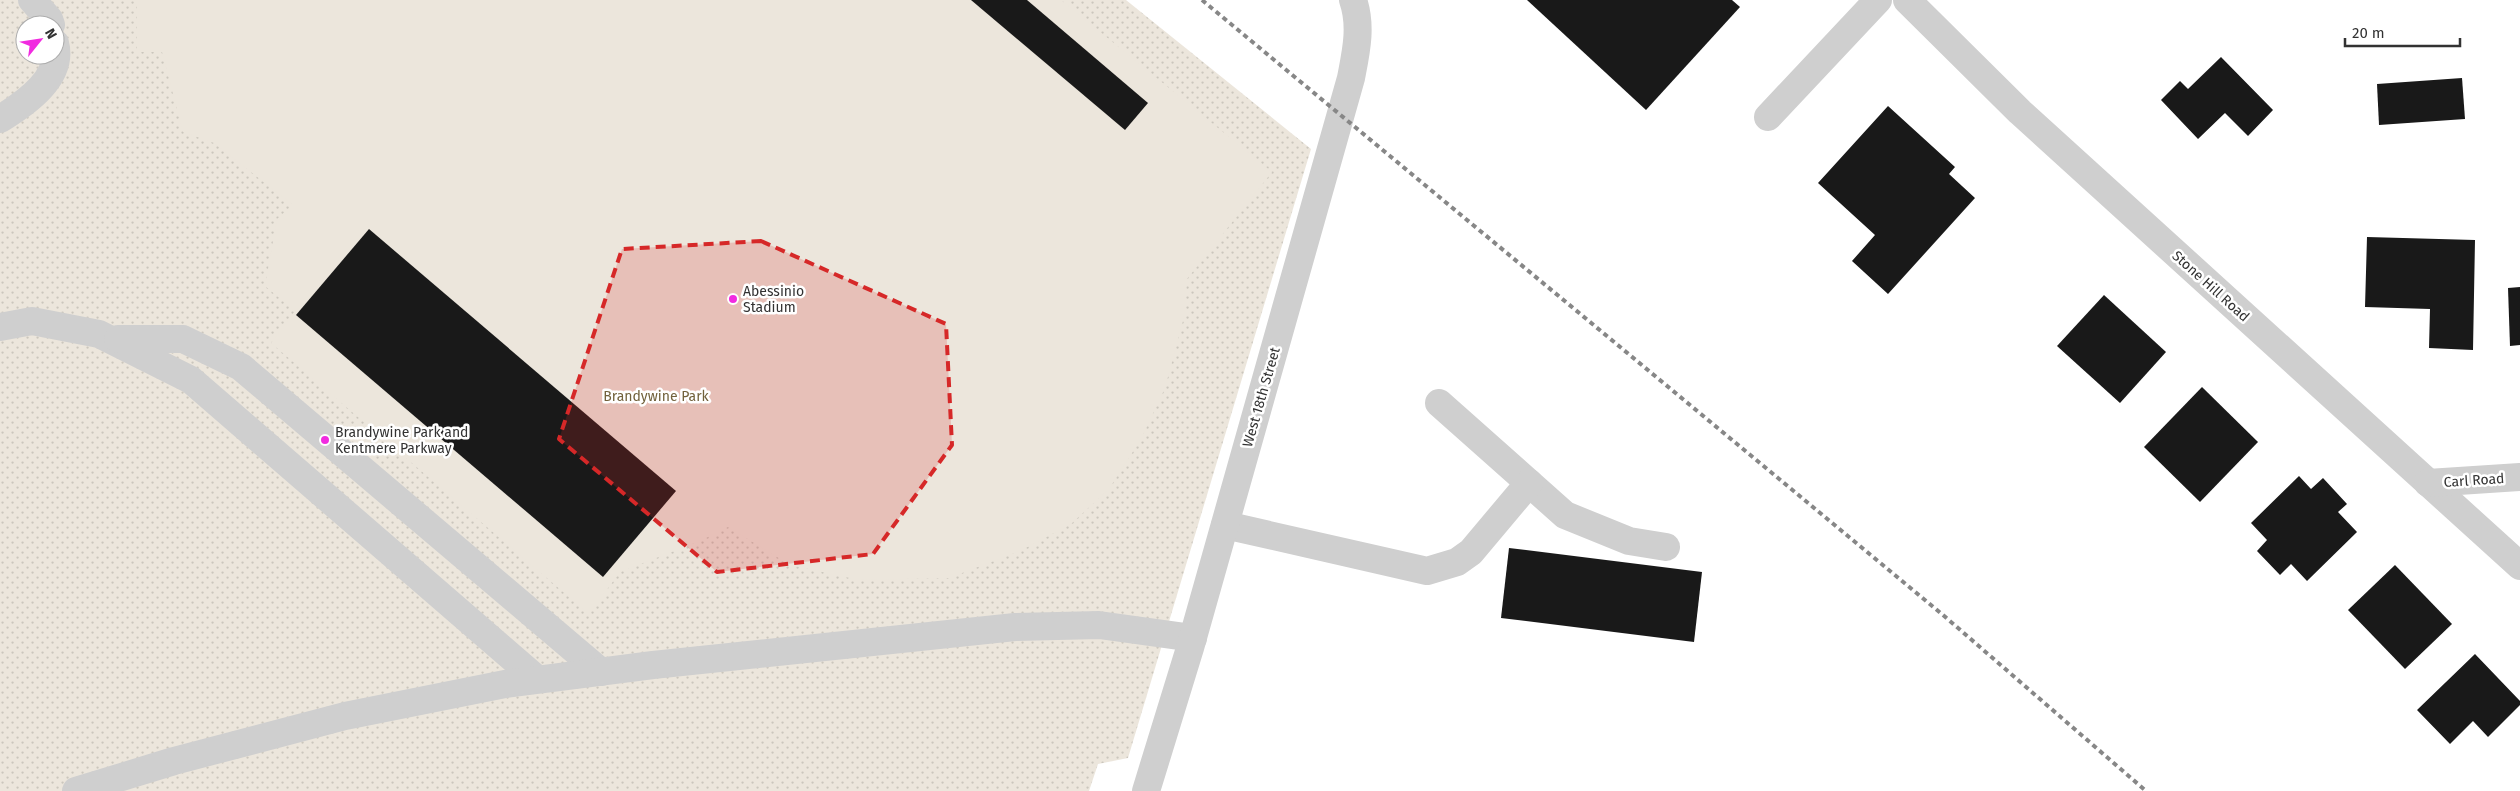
<svg xmlns="http://www.w3.org/2000/svg" width="2520" height="791" font-family="'Fira Sans',sans-serif">
	<style>
		.grass { fill: url(#grass-dots); fill-rule: evenodd }
		.garden { fill: #ece6dc }
		.building { fill: #191919 }
		.lines { fill: none; stroke-linecap: round; stroke-linejoin: round }
		.minor { stroke: #cfcfcf; stroke-width: 28 }
		.rail { stroke: #878787; stroke-width: 4; stroke-dasharray: 5 4; stroke-linecap: butt }
		.marked { fill: #d62828; fill-opacity: 0.2; stroke: #d62828; stroke-width: 4; stroke-dasharray: 10 6; stroke-linejoin: round }
		.poi-dot { fill: #f12be0; stroke: #fff; stroke-width: 2 }
		.labels { text-anchor: middle; stroke-width: 5; stroke-linejoin: round; paint-order: stroke }
		.street-label { font-size: 14px; fill: #323232; stroke: #fff }
		.poi-label { font-size: 14px; fill: #323232; stroke: #fff; text-anchor: start }
		.park-label { font-size: 14px; fill: #71613b; stroke: #fff }
	</style>
	<defs>
		<pattern id="grass-dots" width="8" height="8" patternUnits="userSpaceOnUse" patternTransform="scale(1.25)"><rect width="8" height="8" fill="#ece6dc"/><path d="M2 2h.1M6 6h.1" fill="none" stroke="#cbc6bd" stroke-width="1.8" stroke-linecap="round"/></pattern>
	</defs>
	<rect width="100%" height="100%" fill="#fff"/>
	<path class="grass" d="M0,0H1126L1311,149L1128,758L1098,764L1089,791H0ZM25,25H55V55H25Z"/>
	<path class="garden" d="M137,0H1061L1272,172L1187,279L1184,317L1165,388L1141,439L1109,489L1071,524L1020,551L949,578L859,580L790,565L728,527L700,541L620,572L589,614L271,343L295,311L265,286L277,219L293,205L214,143L183,132L162,52H137Z"/>
	<g class="building">
		<path d="M971,0H1027L1148,103L1125,130Z"/>
		<path d="M1527,0H1732L1740,7L1646,110Z"/>
		<path d="M2221,57L2273,110L2248,136L2225,113L2198,139L2161,100L2180,81L2188,89Z"/>
		<path d="M2462,78L2465,119L2379,125L2377,84Z"/>
		<path d="M1888,106L1955,167L1949,174L1975,198L1888,294L1852,261L1875,235L1818,183Z"/>
		<path d="M369,229L676,491L603,577L296,315Z"/>
		<path d="M2367,237L2475,240L2473,350L2429,348L2430,309L2365,307Z"/>
		<path d="M2520,287V345L2510,346L2508,288Z"/>
		<path d="M2104,295L2166,352L2120,403L2057,346Z"/>
		<path d="M2202,387L2258,442L2200,502L2144,447Z"/>
		<path d="M2299,476L2311,489L2323,478L2347,504L2338,512L2357,532L2307,581L2291,564L2280,575L2257,551L2267,540L2251,523Z"/>
		<path d="M1509,548L1702,572L1694,642L1501,618Z"/>
		<path d="M2395,565L2452,624L2405,669L2348,610Z"/>
		<path d="M2475,654L2520,701V705L2488,737L2473,721L2450,744L2417,710Z"/>
	</g>
	<g class="lines">
		<g class="minor">
			<path d="M32,0L49,19L51,25"/>
			<path d="M1907,0L2020,112L2520,566"/>
			<path d="M1768,117L1878,0"/>
			<path d="M0,119C26,103 64,77 55,43"/>
			<path d="M0,327L32,321L99,334L191,380L537,679"/>
			<path d="M118,339H183L241,367L601,672"/>
			<path d="M1439,403L1565,515L1629,541L1666,547"/>
			<path d="M2428,483L2520,477"/>
			<path d="M1225,525L1427,571L1457,562L1471,552L1529,483"/>
			<path d="M76,791L174,761L345,716L505,684L653,665L1015,627L1099,625L1193,638"/>
			<path d="M1146,791L1190,648L1351,78C1356,52 1362,26 1353,0"/>
		</g>
		<path class="rail" d="M1202,0L1943,615L2146,791"/>
	</g>
	<path class="marked" d="M761,241L946,324L952,445L873,554L717,572L559,439L622,249Z"/>
	<g class="poi-dot">
		<circle cx="733" cy="299" r="5"/>
		<circle cx="325" cy="440" r="5"/>
	</g>
	<g class="labels">
		<g class="street-label">
			<text transform="translate(2211 286) rotate(42)" y="5">Stone Hill Road</text>
			<text transform="translate(1261 397) rotate(-74)" y="5">West 18th Street</text>
			<text transform="translate(2474 480) rotate(-4)" y="5">Carl Road</text>
		</g>
		<g class="poi-label">
			<text x="743" y="296">Abessinio<tspan x="743" dy="16">Stadium</tspan></text>
			<text x="335" y="437">Brandywine Park and<tspan x="335" dy="16">Kentmere Parkway</tspan></text>
		</g>
		<g class="park-label">
			<text x="656" y="401">Brandywine Park</text>
		</g>
	</g>
	<g transform="translate(40 40) rotate(60)"><circle r="24" fill="#ffffff" stroke="#adadad"/>
	<path d="M0-4L9 19L0 12L-9 19Z" fill="#f12be0"/>
	<text y="-8" font-size="14" font-weight="bold" text-anchor="middle" fill="#323232">N</text>
	</g>
	<path d="M2345 38v8h115v-8" fill="none" stroke="#323232" stroke-width="2.5"/>
	<text x="2352" y="38" font-size="15" fill="#323232" stroke="#ffffff" stroke-width="4" paint-order="stroke">20 m</text>
</svg>
